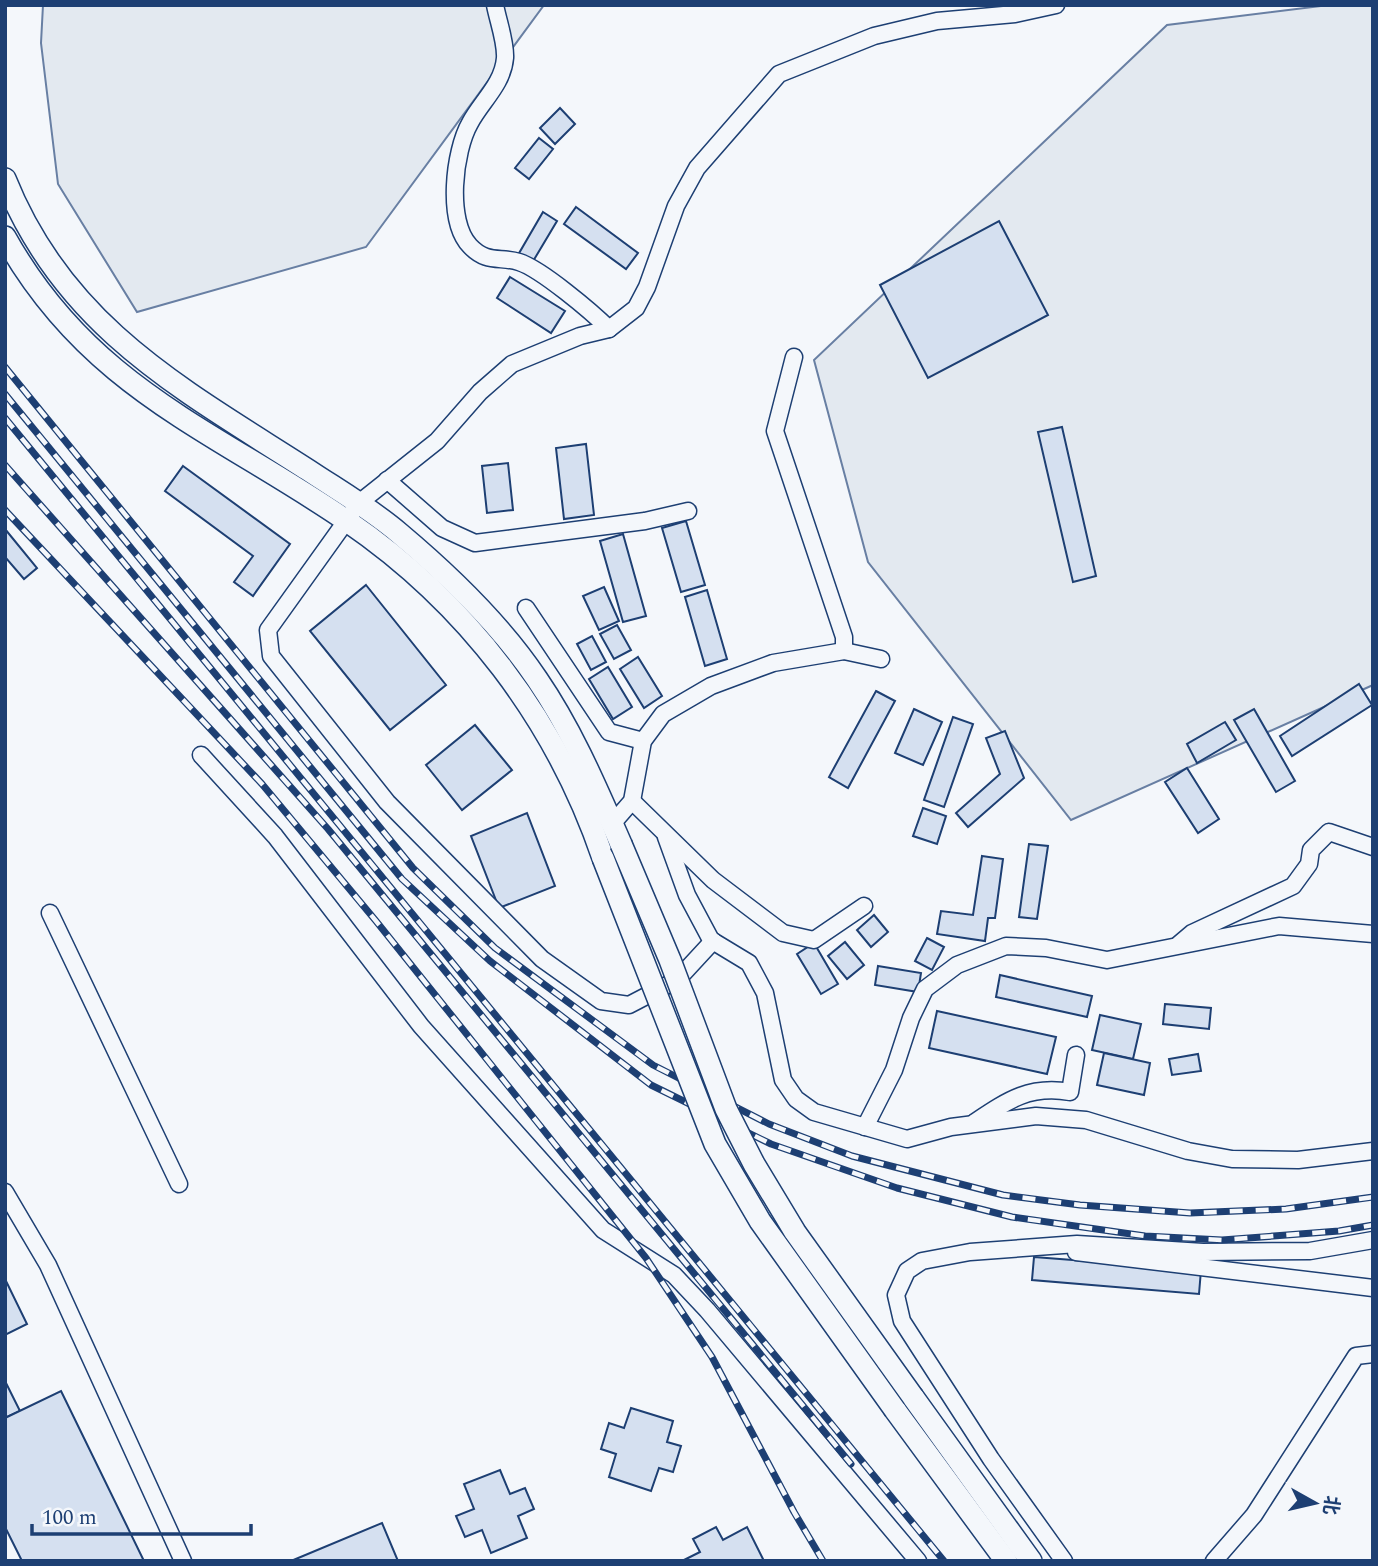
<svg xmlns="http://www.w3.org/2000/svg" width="1378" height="1566" font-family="Spectral,'Noto Sans SC',serif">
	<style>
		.green { fill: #e3e9f0; stroke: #687fa3; stroke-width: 2 }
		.building { fill: #d5e0f0; stroke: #1d3f73; stroke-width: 2 }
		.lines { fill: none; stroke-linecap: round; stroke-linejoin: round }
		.minor-casing { stroke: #1d3f73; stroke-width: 19 }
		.major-casing { stroke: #1d3f73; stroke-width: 24 }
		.minor { stroke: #f4f7fb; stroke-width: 16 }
		.major { stroke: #f4f7fb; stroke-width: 21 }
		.rail-casing { stroke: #1d3f73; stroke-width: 7 }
		.rail { stroke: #f4f7fb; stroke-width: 4.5; stroke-dasharray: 13; stroke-linecap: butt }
		.major-bridge-casing { stroke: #1d3f73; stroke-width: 24; stroke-linecap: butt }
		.major-bridge { stroke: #f4f7fb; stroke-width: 21 }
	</style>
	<rect width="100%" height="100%" fill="#f4f7fb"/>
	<g class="green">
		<path d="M43,5H544L366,247L137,312L58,184L41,43Z"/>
		<path d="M1329,5H1373V685L1071,820L868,562L814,360L1167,25Z"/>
	</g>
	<g class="building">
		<path d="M560,108L575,124L555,144L540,128Z"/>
		<path d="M539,138L553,149L529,179L515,168Z"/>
		<path d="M576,207L638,253L626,269L564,224Z"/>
		<path d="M543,212L557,221L532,263L518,255Z"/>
		<path d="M999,221L1048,315L928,378L880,285Z"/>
		<path d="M510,277L565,311L551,333L497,298Z"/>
		<path d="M1062,427L1096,576L1073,582L1038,432Z"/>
		<path d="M586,444L594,515L564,519L556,448Z"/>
		<path d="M508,463L513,510L487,513L482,466Z"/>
		<path d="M183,466L290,544L253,596L234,582L253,556L165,491Z"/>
		<path d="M686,521L705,585L681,592L662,528Z"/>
		<path d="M5,529L37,568L24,579L5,557Z"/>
		<path d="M623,534L646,616L623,622L600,541Z"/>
		<path d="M366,585L446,685L390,730L310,631Z"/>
		<path d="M604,587L619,621L599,630L583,596Z"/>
		<path d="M707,590L727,659L705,666L685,597Z"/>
		<path d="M617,625L631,650L614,659L600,634Z"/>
		<path d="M592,636L606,662L591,670L577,644Z"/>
		<path d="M638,657L662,696L644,708L620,669Z"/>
		<path d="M608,667L632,707L613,719L589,679Z"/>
		<path d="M1359,684L1372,705L1292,756L1280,736Z"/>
		<path d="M876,691L895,701L848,788L829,777Z"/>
		<path d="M914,709L942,722L923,765L895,753Z"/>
		<path d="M1254,709L1295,781L1276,792L1234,720Z"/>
		<path d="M953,717L973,724L944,807L924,800Z"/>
		<path d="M1225,722L1236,740L1197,763L1187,744Z"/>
		<path d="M475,725L512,770L462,810L426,765Z"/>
		<path d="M1005,731L1024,778L968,827L956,813L1000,774L986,738Z"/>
		<path d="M1187,768L1219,819L1198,833L1165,782Z"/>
		<path d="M923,808L946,816L937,844L913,836Z"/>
		<path d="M527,813L555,886L499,908L471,836Z"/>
		<path d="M1029,844L1048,846L1037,919L1019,917Z"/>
		<path d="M982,856L1003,859L995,918H988L985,941L937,934L941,911L973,915Z"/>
		<path d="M874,915L888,932L871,947L857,930Z"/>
		<path d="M927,938L944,947L932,970L915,961Z"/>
		<path d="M845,942L864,965L847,979L828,956Z"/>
		<path d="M814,943L838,984L821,994L797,954Z"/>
		<path d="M878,966L921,973L918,992L875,985Z"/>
		<path d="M1000,975L1092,996L1087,1017L996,997Z"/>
		<path d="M1165,1004L1211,1008L1209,1029L1163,1024Z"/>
		<path d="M937,1011L1056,1037L1047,1074L929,1048Z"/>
		<path d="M1100,1015L1141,1024L1133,1059L1092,1050Z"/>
		<path d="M1104,1053L1150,1063L1144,1095L1097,1085Z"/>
		<path d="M1198,1054L1201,1071L1172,1075L1169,1059Z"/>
		<path d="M1034,1257L1201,1270L1199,1294L1032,1280Z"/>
		<path d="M5,1279L27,1324L5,1335Z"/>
		<path d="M5,1381L20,1411L5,1418Z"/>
		<path d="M61,1391L144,1561H22L5,1527V1418Z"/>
		<path d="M631,1408L673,1421L667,1442L681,1446L673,1472L659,1468L651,1491L609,1477L616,1454L601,1449L609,1423L624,1428Z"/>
		<path d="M500,1470L510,1494L525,1488L534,1509L518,1516L527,1538L491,1553L482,1530L465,1537L456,1516L474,1509L464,1484Z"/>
		<path d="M382,1523L398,1561H291Z"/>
		<path d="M716,1527L723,1540L747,1527L764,1561H682L700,1552L693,1539Z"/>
	</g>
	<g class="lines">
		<defs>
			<g id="minor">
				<path d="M495,5C498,21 506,42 505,58C503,84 481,102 470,123C454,151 446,221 470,246C487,264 500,256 519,262C541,269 592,312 609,329"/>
				<path d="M794,357L775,431L844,637V651"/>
				<path d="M387,480L442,528L475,543L645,521L688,511"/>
				<path d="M526,608L609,732L643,741"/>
				<path d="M201,755L275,836L421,1026L603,1230L674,1275L707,1310L918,1561"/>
				<path d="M632,801L713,880L783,933L814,940L864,906"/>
				<path d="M612,824L632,801L643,741L663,714L711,686L773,663L844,651L881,659"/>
				<path d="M666,837L687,895L711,940L749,963L765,993L783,1080L796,1099L814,1112L907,1139L951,1127L1036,1116L1086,1120L1188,1151L1232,1159L1298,1160L1373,1151"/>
				<path d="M50,913L179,1184"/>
				<path d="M713,941L677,980L629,1005L601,1001L542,959L387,802L271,656L268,630L359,503L437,441L480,392L512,364L580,336L609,329L636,308L647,287L676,206L697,168L779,74L874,36L937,21L1015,14L1056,5"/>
				<path d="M1179,944L1192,933L1293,886L1309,864L1311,850L1329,832L1373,847"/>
				<path d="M975,1122C1008,1100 1030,1085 1070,1092L1076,1055"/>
				<path d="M865,1127L894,1070L911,1018L925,989L957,965L1006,946L1046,948L1107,960L1279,926L1373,934"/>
				<path d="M5,1192L48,1265L183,1561"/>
				<path d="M1076,1252L1373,1288"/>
				<path d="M1064,1561L991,1459L902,1321L896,1295L907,1271L922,1261L970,1252L1077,1244L1203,1252L1310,1251L1373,1240"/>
				<path d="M1214,1561L1254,1515L1356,1356L1373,1354"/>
			</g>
			<g id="major">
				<path d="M5,179C64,327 182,389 308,470C338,490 371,509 399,533C449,575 501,625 537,679C572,730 596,787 621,844"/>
				<path d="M5,237C89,388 214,430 347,521C467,603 556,720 603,858"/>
				<path d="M913,1397L1031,1561"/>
				<path d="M895,1410L1006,1561"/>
			</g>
		</defs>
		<use href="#minor" class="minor-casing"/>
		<use href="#major" class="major-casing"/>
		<use href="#minor" class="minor"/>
		<use href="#major" class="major"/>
		<defs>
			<g id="rail">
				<path d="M5,367L413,868L495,948L653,1065L769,1124L852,1156L1003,1195L1080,1205L1190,1213L1286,1209L1373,1197"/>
				<path d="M5,394L402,879L490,961L651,1085L771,1144L897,1188L1012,1217L1145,1236L1222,1240L1339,1231L1373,1225"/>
				<path d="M5,418L944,1561"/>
				<path d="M5,465L328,829L851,1464"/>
				<path d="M5,510L262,784L376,921L646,1258L712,1357L794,1512L823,1561"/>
			</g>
		</defs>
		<use href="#rail" class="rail-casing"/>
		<use href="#rail" class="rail"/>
		<defs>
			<g id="major-bridge">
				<path d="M621,844L670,960L726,1109L754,1164L795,1232L913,1397"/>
				<path d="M603,858L715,1144L760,1221L895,1410"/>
			</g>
		</defs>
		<use href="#major-bridge" class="major-bridge-casing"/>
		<use href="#major-bridge" class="major-bridge"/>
	</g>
	<rect width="1378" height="1566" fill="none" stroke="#1d3f73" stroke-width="14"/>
	<g transform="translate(1315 1503) rotate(98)" stroke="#f4f7fb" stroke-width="5" paint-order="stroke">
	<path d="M0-5L12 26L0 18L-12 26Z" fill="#1d3f73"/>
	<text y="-10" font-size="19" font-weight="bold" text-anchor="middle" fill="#1d3f73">北</text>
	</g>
	<path d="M32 1524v10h219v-10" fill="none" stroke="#1d3f73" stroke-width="3.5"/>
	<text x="42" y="1524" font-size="21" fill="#1d3f73" stroke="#f4f7fb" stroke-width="5" paint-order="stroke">100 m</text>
</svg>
